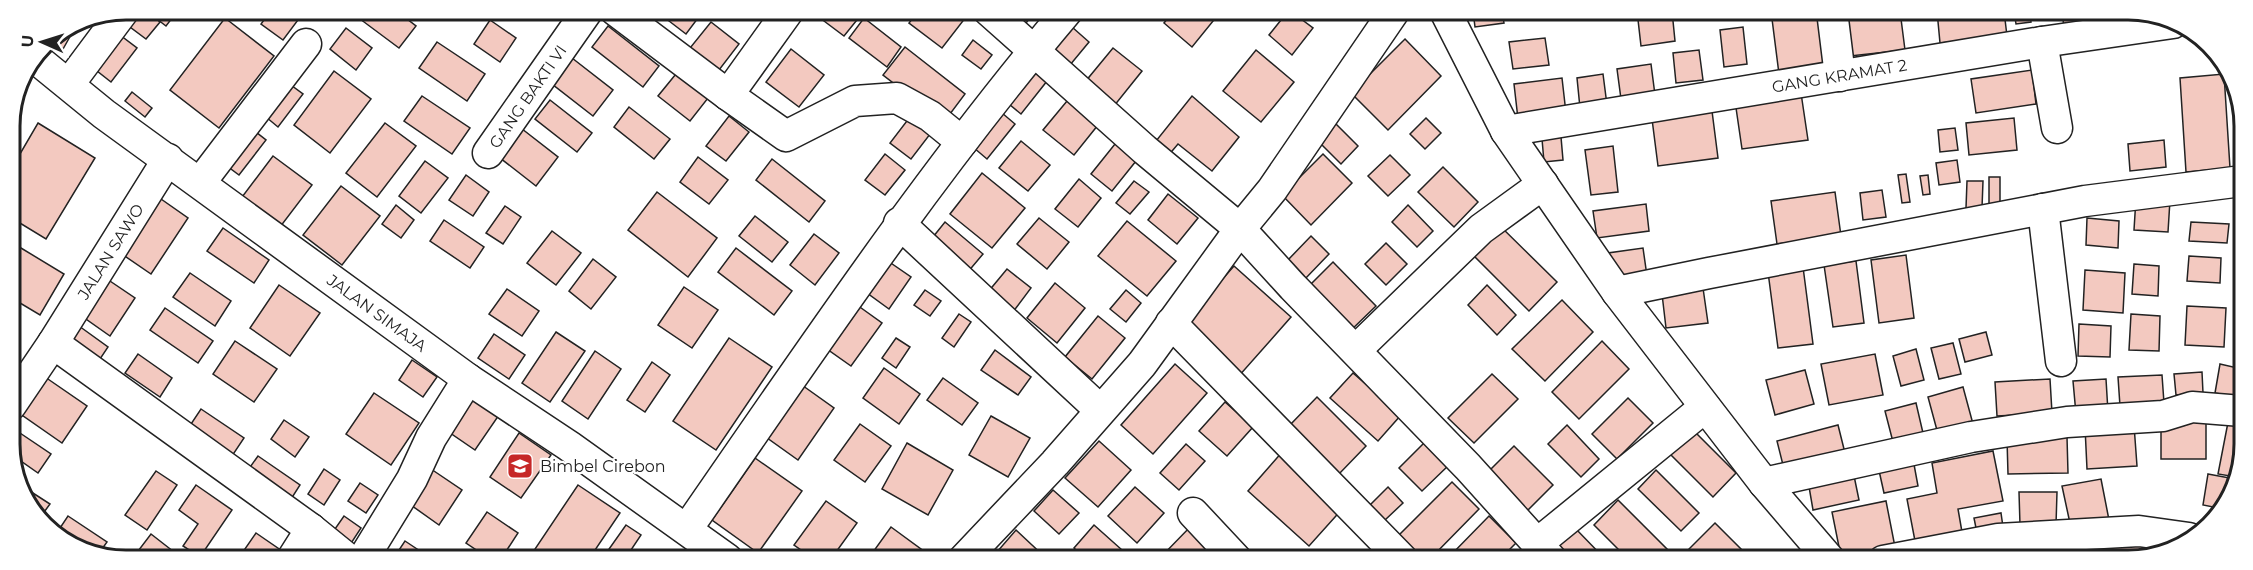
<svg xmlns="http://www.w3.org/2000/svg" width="2253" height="570" font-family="Montserrat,sans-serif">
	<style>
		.building { fill: #f3c9c0; stroke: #222; stroke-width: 1.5 }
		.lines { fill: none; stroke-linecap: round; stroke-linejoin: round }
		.street-casing { stroke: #222; stroke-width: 33 }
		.street { stroke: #fff; stroke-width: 30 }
		.labels { text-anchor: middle; stroke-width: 4.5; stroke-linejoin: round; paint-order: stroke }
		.street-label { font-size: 16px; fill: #222; stroke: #fff }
		.poi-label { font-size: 16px; fill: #222; stroke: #fff; text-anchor: start }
		.rim { fill: none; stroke: #222; stroke-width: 3 }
	</style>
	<rect width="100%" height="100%" fill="#fff"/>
	<g class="building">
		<path d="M131,9H144L160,22L146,39L122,21Z"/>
		<path d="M144,9H179L166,26Z"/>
		<path d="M272,9H284L298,20L283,40L261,24Z"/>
		<path d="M362,9H394L416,26L399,48L356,16Z"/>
		<path d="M488,9H506L500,18Z"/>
		<path d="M657,10H704L686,34L656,11Z"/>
		<path d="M814,10H865L844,36L812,12Z"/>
		<path d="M919,10H956L966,17L942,48L909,23Z"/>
		<path d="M1001,10H1036L1023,27Z"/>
		<path d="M1138,10H1157L1149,19Z"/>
		<path d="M1174,10H1222L1192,47L1164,23Z"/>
		<path d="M1289,10L1313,28L1292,55L1269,35Z"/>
		<path d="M1473,11H1502L1504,23L1475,27Z"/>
		<path d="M1520,11H1541V12L1521,15Z"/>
		<path d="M1637,11H1672L1675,41L1641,46Z"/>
		<path d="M1771,11H1818L1826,68L1779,74Z"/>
		<path d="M1869,11H1900L1905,50L1850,56L1845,14Z"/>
		<path d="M1937,11H2004L2007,36L1940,43Z"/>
		<path d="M2014,11H2030L2031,22L2016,24Z"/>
		<path d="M2062,11H2139L2140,20L2064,28Z"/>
		<path d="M225,18L274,56L219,128L170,90Z"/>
		<path d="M864,18L901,47L887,67L849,38Z"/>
		<path d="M490,20L516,38L500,62L474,44Z"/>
		<path d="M74,22L77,24L63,49L48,40Z"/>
		<path d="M711,22L739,44L719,70L690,48Z"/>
		<path d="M608,26L659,66L643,87L592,47Z"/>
		<path d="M1072,27L1089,42L1070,65L1052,51Z"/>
		<path d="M1743,27L1747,64L1724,67L1720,30Z"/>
		<path d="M346,28L372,48L356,70L330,49Z"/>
		<path d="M112,29L137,48L111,82L87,63Z"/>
		<path d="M1545,38L1549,65L1513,69L1509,42Z"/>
		<path d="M1405,39L1441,76L1388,130L1351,93Z"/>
		<path d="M973,40L992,55L981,69L962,55Z"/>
		<path d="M437,42L485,74L467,101L419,68Z"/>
		<path d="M905,47L965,94L944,122L883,75Z"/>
		<path d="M1113,48L1142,71L1114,106L1085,82Z"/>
		<path d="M791,49L824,75L799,107L766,82Z"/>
		<path d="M1256,50L1294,82L1261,122L1223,91Z"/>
		<path d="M1699,50L1703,80L1676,83L1673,53Z"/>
		<path d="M572,58L613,90L593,116L552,84Z"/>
		<path d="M1035,62L1051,76L1021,114L1004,100Z"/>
		<path d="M1651,64L1655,95L1621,99L1617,69Z"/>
		<path d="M680,69L712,93L690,121L658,96Z"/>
		<path d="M2032,70L2036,104L1976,113L1971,79Z"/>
		<path d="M334,71L371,99L330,153L294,125Z"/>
		<path d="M1603,74L1607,105L1580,108L1577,78Z"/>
		<path d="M2224,74L2230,168L2186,172L2180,78Z"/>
		<path d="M1562,78L1566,113L1518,119L1514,84Z"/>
		<path d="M284,80L303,94L278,127L260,112Z"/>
		<path d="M132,92L152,108L145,117L125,101Z"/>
		<path d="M15,93L23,98L9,121V118Z"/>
		<path d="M1801,93L1808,140L1742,149L1735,101Z"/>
		<path d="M1072,95L1102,120L1074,155L1043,130Z"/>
		<path d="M422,96L470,128L452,154L404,121Z"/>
		<path d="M1192,96L1239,137L1212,171L1178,144L1167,157L1152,146Z"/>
		<path d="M550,100L592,133L577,152L535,119Z"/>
		<path d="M629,107L670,139L654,159L614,127Z"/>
		<path d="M995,107L1015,124L987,159L967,142Z"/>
		<path d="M1712,111L1718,158L1658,166L1652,119Z"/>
		<path d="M913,113L934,129L911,159L890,143Z"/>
		<path d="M729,116L749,132L726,161L706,146Z"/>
		<path d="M1426,118L1441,133L1425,149L1410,134Z"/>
		<path d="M2014,118L2017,150L1969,155L1966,123Z"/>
		<path d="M38,123L95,158L46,239L10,217V171Z"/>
		<path d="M385,123L416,146L377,197L346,173Z"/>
		<path d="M1335,123L1358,146L1341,164L1318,141Z"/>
		<path d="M247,125L266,140L239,175L219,160Z"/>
		<path d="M517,125L558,157L536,186L495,154Z"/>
		<path d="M1955,128L1958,150L1940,152L1938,130Z"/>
		<path d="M1561,137L1563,160L1544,162L1542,139Z"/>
		<path d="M1119,139L1140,156L1112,191L1091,174Z"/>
		<path d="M2164,140L2166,167L2130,171L2128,144Z"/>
		<path d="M1021,141L1050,165L1028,191L999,168Z"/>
		<path d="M1613,146L1618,192L1591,195L1585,150Z"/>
		<path d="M885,154L905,170L885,195L865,180Z"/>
		<path d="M1323,154L1352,183L1311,225L1282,195Z"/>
		<path d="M1390,155L1410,175L1388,196L1368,176Z"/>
		<path d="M273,156L312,185L277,231L239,201Z"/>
		<path d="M698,157L728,180L709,204L680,182Z"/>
		<path d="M772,159L825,201L809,222L756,180Z"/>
		<path d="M1957,160L1960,182L1939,185L1936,163Z"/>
		<path d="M425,161L448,178L421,213L399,196Z"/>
		<path d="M1443,167L1478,202L1454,227L1418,192Z"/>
		<path d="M982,173L1025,208L992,248L950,214Z"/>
		<path d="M1906,174L1910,202L1902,203L1898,175Z"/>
		<path d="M466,175L489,192L473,216L449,200Z"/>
		<path d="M1928,175L1930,194L1923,195L1920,176Z"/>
		<rect x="1989" y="177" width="11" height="27"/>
		<path d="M1079,179L1101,198L1078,227L1055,209Z"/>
		<path d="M1134,181L1149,192L1130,214L1116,203Z"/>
		<path d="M1967,181H1983L1982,208H1966Z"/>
		<path d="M341,186L380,216L342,265L303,235Z"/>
		<path d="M1882,190L1886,217L1863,220L1860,193Z"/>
		<path d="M151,192L188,218L151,274L113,248Z"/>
		<path d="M657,192L717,238L688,277L628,230Z"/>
		<path d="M1835,192L1841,236L1777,244L1771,201Z"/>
		<path d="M1168,194L1198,218L1177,244L1148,220Z"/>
		<path d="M2136,198L2170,200L2168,232L2134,230Z"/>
		<path d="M1646,204L1649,231L1597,238L1593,211Z"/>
		<path d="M396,205L414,220L401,238L382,224Z"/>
		<path d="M1408,205L1433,231L1417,247L1392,222Z"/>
		<path d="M505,206L521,217L503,244L486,233Z"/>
		<path d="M755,216L788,242L772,262L739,236Z"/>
		<path d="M1039,218L1069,242L1047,269L1017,244Z"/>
		<path d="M2087,218L2119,221L2118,248L2086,245Z"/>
		<path d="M444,220L484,247L470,268L430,241Z"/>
		<path d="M1127,221L1176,261L1147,296L1098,256Z"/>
		<path d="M1495,221L1557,282L1529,311L1467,249Z"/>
		<path d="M945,222L983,254L967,273L929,242Z"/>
		<path d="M2191,222L2229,224L2227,243L2189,241Z"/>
		<path d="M223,228L269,260L254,283L207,251Z"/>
		<path d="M552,231L581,253L556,285L527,263Z"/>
		<path d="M814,234L839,253L815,285L790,265Z"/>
		<path d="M1311,236L1329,254L1305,279L1287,261Z"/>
		<path d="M1386,243L1407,264L1386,285L1365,264Z"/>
		<path d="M16,245L64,274L40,315L10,297V255Z"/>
		<path d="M736,248L792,291L774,315L718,272Z"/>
		<path d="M1643,248L1647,276L1611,280L1608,253Z"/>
		<path d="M1906,255L1914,318L1879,323L1871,260Z"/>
		<path d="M2189,256L2221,258L2220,283L2187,281Z"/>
		<path d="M593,259L616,277L591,309L569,291Z"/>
		<path d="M885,259L911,277L889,309L863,290Z"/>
		<path d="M1856,261L1864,323L1833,327L1824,265Z"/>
		<path d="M1333,262L1376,306L1346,335L1303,292Z"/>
		<path d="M2134,264L2159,266L2158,296L2132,294Z"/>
		<path d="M1234,266L1291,317L1238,377L1181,326Z"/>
		<path d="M1803,267L1813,344L1778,348L1768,272Z"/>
		<path d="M1007,269L1031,288L1013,312L988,292Z"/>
		<path d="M2085,270L2125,273L2123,313L2083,310Z"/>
		<path d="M190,273L231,301L215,326L173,297Z"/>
		<path d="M101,275L135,298L110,336L76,312Z"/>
		<path d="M1055,283L1085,308L1057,343L1027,318Z"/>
		<path d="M279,285L320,313L290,356L250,328Z"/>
		<path d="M1487,285L1516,315L1497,335L1468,305Z"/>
		<path d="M684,287L718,310L692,348L658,325Z"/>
		<path d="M1703,288L1708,323L1666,328L1662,294Z"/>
		<path d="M507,289L539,311L522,336L489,314Z"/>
		<path d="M925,290L941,301L930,316L914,305Z"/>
		<path d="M1126,290L1141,303L1126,322L1110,309Z"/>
		<path d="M1562,300L1593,332L1545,381L1512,349Z"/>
		<path d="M857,305L882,323L851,366L827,349Z"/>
		<path d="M2187,306L2226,308L2224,347L2185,345Z"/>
		<path d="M165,308L213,341L198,363L150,330Z"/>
		<path d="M959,314L971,322L954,347L942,338Z"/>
		<path d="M2131,314L2160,316L2159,351L2129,350Z"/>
		<path d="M1098,316L1125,338L1092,379L1065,357Z"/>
		<path d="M2079,324L2111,326L2110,357L2078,356Z"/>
		<path d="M79,326L108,347L96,365L67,344Z"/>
		<path d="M556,332L585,351L550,402L522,383Z"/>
		<path d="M1986,332L1992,355L1965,362L1959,339Z"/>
		<path d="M494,334L525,355L509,379L478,358Z"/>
		<path d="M729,338L772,367L716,450L673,421Z"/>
		<path d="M896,338L910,347L896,368L882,358Z"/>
		<path d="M235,341L277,369L254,402L213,374Z"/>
		<path d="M1602,341L1629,369L1579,419L1552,392Z"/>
		<path d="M1953,343L1961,374L1939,379L1931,348Z"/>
		<path d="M1916,349L1924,380L1901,386L1893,356Z"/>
		<path d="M995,350L1031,377L1018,395L981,370Z"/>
		<path d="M595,351L621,369L588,419L562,401Z"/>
		<path d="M138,354L172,378L160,397L125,373Z"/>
		<path d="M1875,354L1883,395L1829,405L1821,364Z"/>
		<path d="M412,360L437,377L423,397L399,380Z"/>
		<path d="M652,362L670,375L645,412L627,400Z"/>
		<path d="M1175,364L1207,393L1153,454L1121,425Z"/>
		<path d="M2220,364L2242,369V398L2215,393Z"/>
		<path d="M884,368L920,394L899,424L863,398Z"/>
		<path d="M1805,370L1814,404L1775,415L1766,380Z"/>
		<path d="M2202,372L2203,393L2176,395L2174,374Z"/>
		<path d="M1353,373L1401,415L1378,441L1330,398Z"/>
		<path d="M1492,374L1518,399L1474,443L1448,418Z"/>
		<path d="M2162,375L2164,403L2120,406L2118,377Z"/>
		<path d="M45,377L87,406L62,443L19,413Z"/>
		<path d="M943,378L978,403L962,425L927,400Z"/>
		<path d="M2050,379L2052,413L1997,416L1995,382Z"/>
		<path d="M2106,379L2108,412L2076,414L2073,381Z"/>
		<path d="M799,383L834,408L798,460L763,435Z"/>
		<path d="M1963,387L1973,424L1938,434L1928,397Z"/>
		<path d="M464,390L499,415L475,450L440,426Z"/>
		<path d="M374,393L419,423L391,465L346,434Z"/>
		<path d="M1317,397L1366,446L1339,474L1290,425Z"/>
		<path d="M1628,398L1653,423L1617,459L1592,434Z"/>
		<path d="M1225,402L1253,427L1227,456L1199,431Z"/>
		<path d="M1916,403L1923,433L1893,442L1885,411Z"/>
		<path d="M201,409L244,438L232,456L189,427Z"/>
		<path d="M2230,412L2242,415V467L2236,477L2218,474Z"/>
		<path d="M991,416L1030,438L1008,477L969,455Z"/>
		<rect x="2161" y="419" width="45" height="40"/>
		<path d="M284,420L309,437L295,457L271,439Z"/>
		<path d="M860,424L891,446L865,482L834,460Z"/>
		<path d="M1687,424L1736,473L1713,497L1664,448Z"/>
		<path d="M1567,425L1599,459L1581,477L1548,444Z"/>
		<path d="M1838,425L1845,453L1784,469L1777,441Z"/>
		<path d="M2134,425L2137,466L2087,469L2085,427Z"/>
		<path d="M17,431L51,454L38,473L11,454V439Z"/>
		<path d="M519,433L551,455L521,498L490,477Z"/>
		<path d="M2067,437L2068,473L2008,474L2007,439Z"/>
		<path d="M1427,440L1451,463L1422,491L1399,468Z"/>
		<path d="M1099,441L1131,470L1098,507L1065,478Z"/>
		<path d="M907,443L953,470L928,515L882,489Z"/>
		<path d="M1186,444L1205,461L1179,490L1160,473Z"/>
		<path d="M1514,446L1553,485L1522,516L1483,477Z"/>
		<path d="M1283,451L1344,507L1309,546L1248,491Z"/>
		<path d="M1993,451L2003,501L1958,509L1962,532L1915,541L1907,499L1937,493L1932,463Z"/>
		<path d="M258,456L300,485L286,507L243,477Z"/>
		<path d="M755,458L802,491L758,553L712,520Z"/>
		<path d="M1913,459L1918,486L1884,493L1878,466Z"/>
		<path d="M1852,466L1859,500L1813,510L1807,475Z"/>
		<path d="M324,469L340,480L324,505L308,494Z"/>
		<path d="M431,469L462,490L439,525L408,503Z"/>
		<path d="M1656,470L1699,513L1681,531L1638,489Z"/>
		<path d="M156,471L177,485L147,530L125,515Z"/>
		<path d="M2208,474L2235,479L2218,508L2203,505Z"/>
		<path d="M2101,479L2109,520L2071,528L2062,486Z"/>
		<path d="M1452,482L1479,509L1429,560H1424L1399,535Z"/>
		<path d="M360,483L378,495L366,513L348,501Z"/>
		<path d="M196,485L232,510L200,557L183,546L198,524L179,510Z"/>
		<path d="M578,485L620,513L589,559H548L535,549Z"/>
		<path d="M22,486L50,504L39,519L22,487Z"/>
		<path d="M1135,487L1164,513L1137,543L1108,516Z"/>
		<path d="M1388,487L1403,503L1385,520L1370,505Z"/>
		<path d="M1053,490L1079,513L1059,534L1034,511Z"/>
		<path d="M2019,492H2057L2056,525H2020Z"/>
		<path d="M1618,500L1670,552L1661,560H1629L1594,525Z"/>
		<path d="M826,501L857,523L831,559H814L794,545Z"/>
		<path d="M1886,501L1895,547L1841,557L1832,512Z"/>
		<path d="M487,512L518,533L501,559H490L466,543Z"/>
		<path d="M2001,513L2003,527L1977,533L1974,518Z"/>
		<path d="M68,516L107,542L97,556L56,534Z"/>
		<path d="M344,516L361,528L346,551L328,539Z"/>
		<path d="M1489,516L1516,543L1499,560H1450L1448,558Z"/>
		<path d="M1715,523L1746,554L1739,560H1685L1682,556Z"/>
		<path d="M626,525L641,535L625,559H602Z"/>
		<path d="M1094,525L1122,550L1113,560H1086L1074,548Z"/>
		<path d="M1191,526L1224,560H1158Z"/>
		<path d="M891,527L925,552L919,560L868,559Z"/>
		<path d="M1575,528L1606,560H1562L1552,551Z"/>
		<path d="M1016,530L1048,560H990Z"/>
		<path d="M256,533L285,553L281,559H238Z"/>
		<path d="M151,534L183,559H132Z"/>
		<path d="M2153,540V553L2135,561H2077V542Z"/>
		<path d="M405,541L432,559H393Z"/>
		<path d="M2034,551L2037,561H2002V560Z"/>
	</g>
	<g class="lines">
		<defs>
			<g id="street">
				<path d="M615,10L728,95L786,136L855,101L897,98L930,116L962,142"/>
				<path d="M988,10L1145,150L1240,229L1293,287L1468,467L1552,560"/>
				<path d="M1445,11L1506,131L1617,292L1764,483L1830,560"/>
				<path d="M1832,11L1840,76"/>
				<path d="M2042,42L2057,128"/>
				<path id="s1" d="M34,57L104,114L468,379L569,446L727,559"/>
				<path d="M69,84L125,9"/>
				<path d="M728,95L789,10"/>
				<path id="s2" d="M1506,131L2042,42L2173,23"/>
				<path id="s3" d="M488,153L588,10"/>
				<path d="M200,183L306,44"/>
				<path d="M2043,209L2061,361"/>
				<path d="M899,223L1100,410"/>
				<path d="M1617,292L1709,273L2085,201L2242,181"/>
				<path d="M1171,323L1403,560"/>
				<path d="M53,343L311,529L348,559"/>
				<path d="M1356,350L1481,229L1543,184"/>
				<path id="s4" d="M11,405L53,343L168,159"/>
				<path d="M1764,483L1971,437L2067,422L2163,416L2192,407L2242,411"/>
				<path d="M1193,513L1237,560"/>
				<path d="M687,529C809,353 929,174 1068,10"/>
				<path d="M1538,543L1705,407"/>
				<path d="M292,559L311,529"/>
				<path d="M363,559L412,479L431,438L468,379"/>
				<path d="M963,560L1055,463L1142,364L1240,229L1272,190L1395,10"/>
				<path d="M1883,561L1998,539L2139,531L2189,538"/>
			</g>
		</defs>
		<use href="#street" class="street-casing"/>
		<use href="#street" class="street"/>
	</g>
	<defs>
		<symbol id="school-square" viewBox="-11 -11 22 22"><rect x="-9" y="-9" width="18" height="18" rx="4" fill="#c62828" stroke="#fff"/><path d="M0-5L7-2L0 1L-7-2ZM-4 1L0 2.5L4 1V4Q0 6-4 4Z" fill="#fff"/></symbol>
	</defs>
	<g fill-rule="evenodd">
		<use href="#school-square" x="505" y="451" width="30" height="30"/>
	</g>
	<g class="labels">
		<g class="street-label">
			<text dy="6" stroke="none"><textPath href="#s2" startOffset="338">GANG KRAMAT 2</textPath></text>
			<text dy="6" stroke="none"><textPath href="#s3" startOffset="69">GANG BAKTI VI</textPath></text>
			<text dy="6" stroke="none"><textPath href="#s4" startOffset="183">JALAN SAWO</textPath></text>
			<text dy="6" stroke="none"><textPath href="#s1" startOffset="428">JALAN SIMAJA</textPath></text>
		</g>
		<g class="poi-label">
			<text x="540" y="472">Bimbel Cirebon</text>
		</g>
	</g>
	<path d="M0 0H2253V570H0ZM126 20H2128A106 106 0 0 1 2234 126V444A106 106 0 0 1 2128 550H126A106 106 0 0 1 20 444V126A106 106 0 0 1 126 20Z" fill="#fff" fill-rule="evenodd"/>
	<path class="rim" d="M126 20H2128A106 106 0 0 1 2234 126V444A106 106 0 0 1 2128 550H126A106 106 0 0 1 20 444V126A106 106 0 0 1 126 20Z"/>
	<g transform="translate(42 42) rotate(273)" stroke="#ffffff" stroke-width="4.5" paint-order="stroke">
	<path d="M0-4.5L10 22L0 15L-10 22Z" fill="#222222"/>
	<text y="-9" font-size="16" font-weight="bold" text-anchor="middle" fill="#222222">U</text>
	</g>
</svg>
